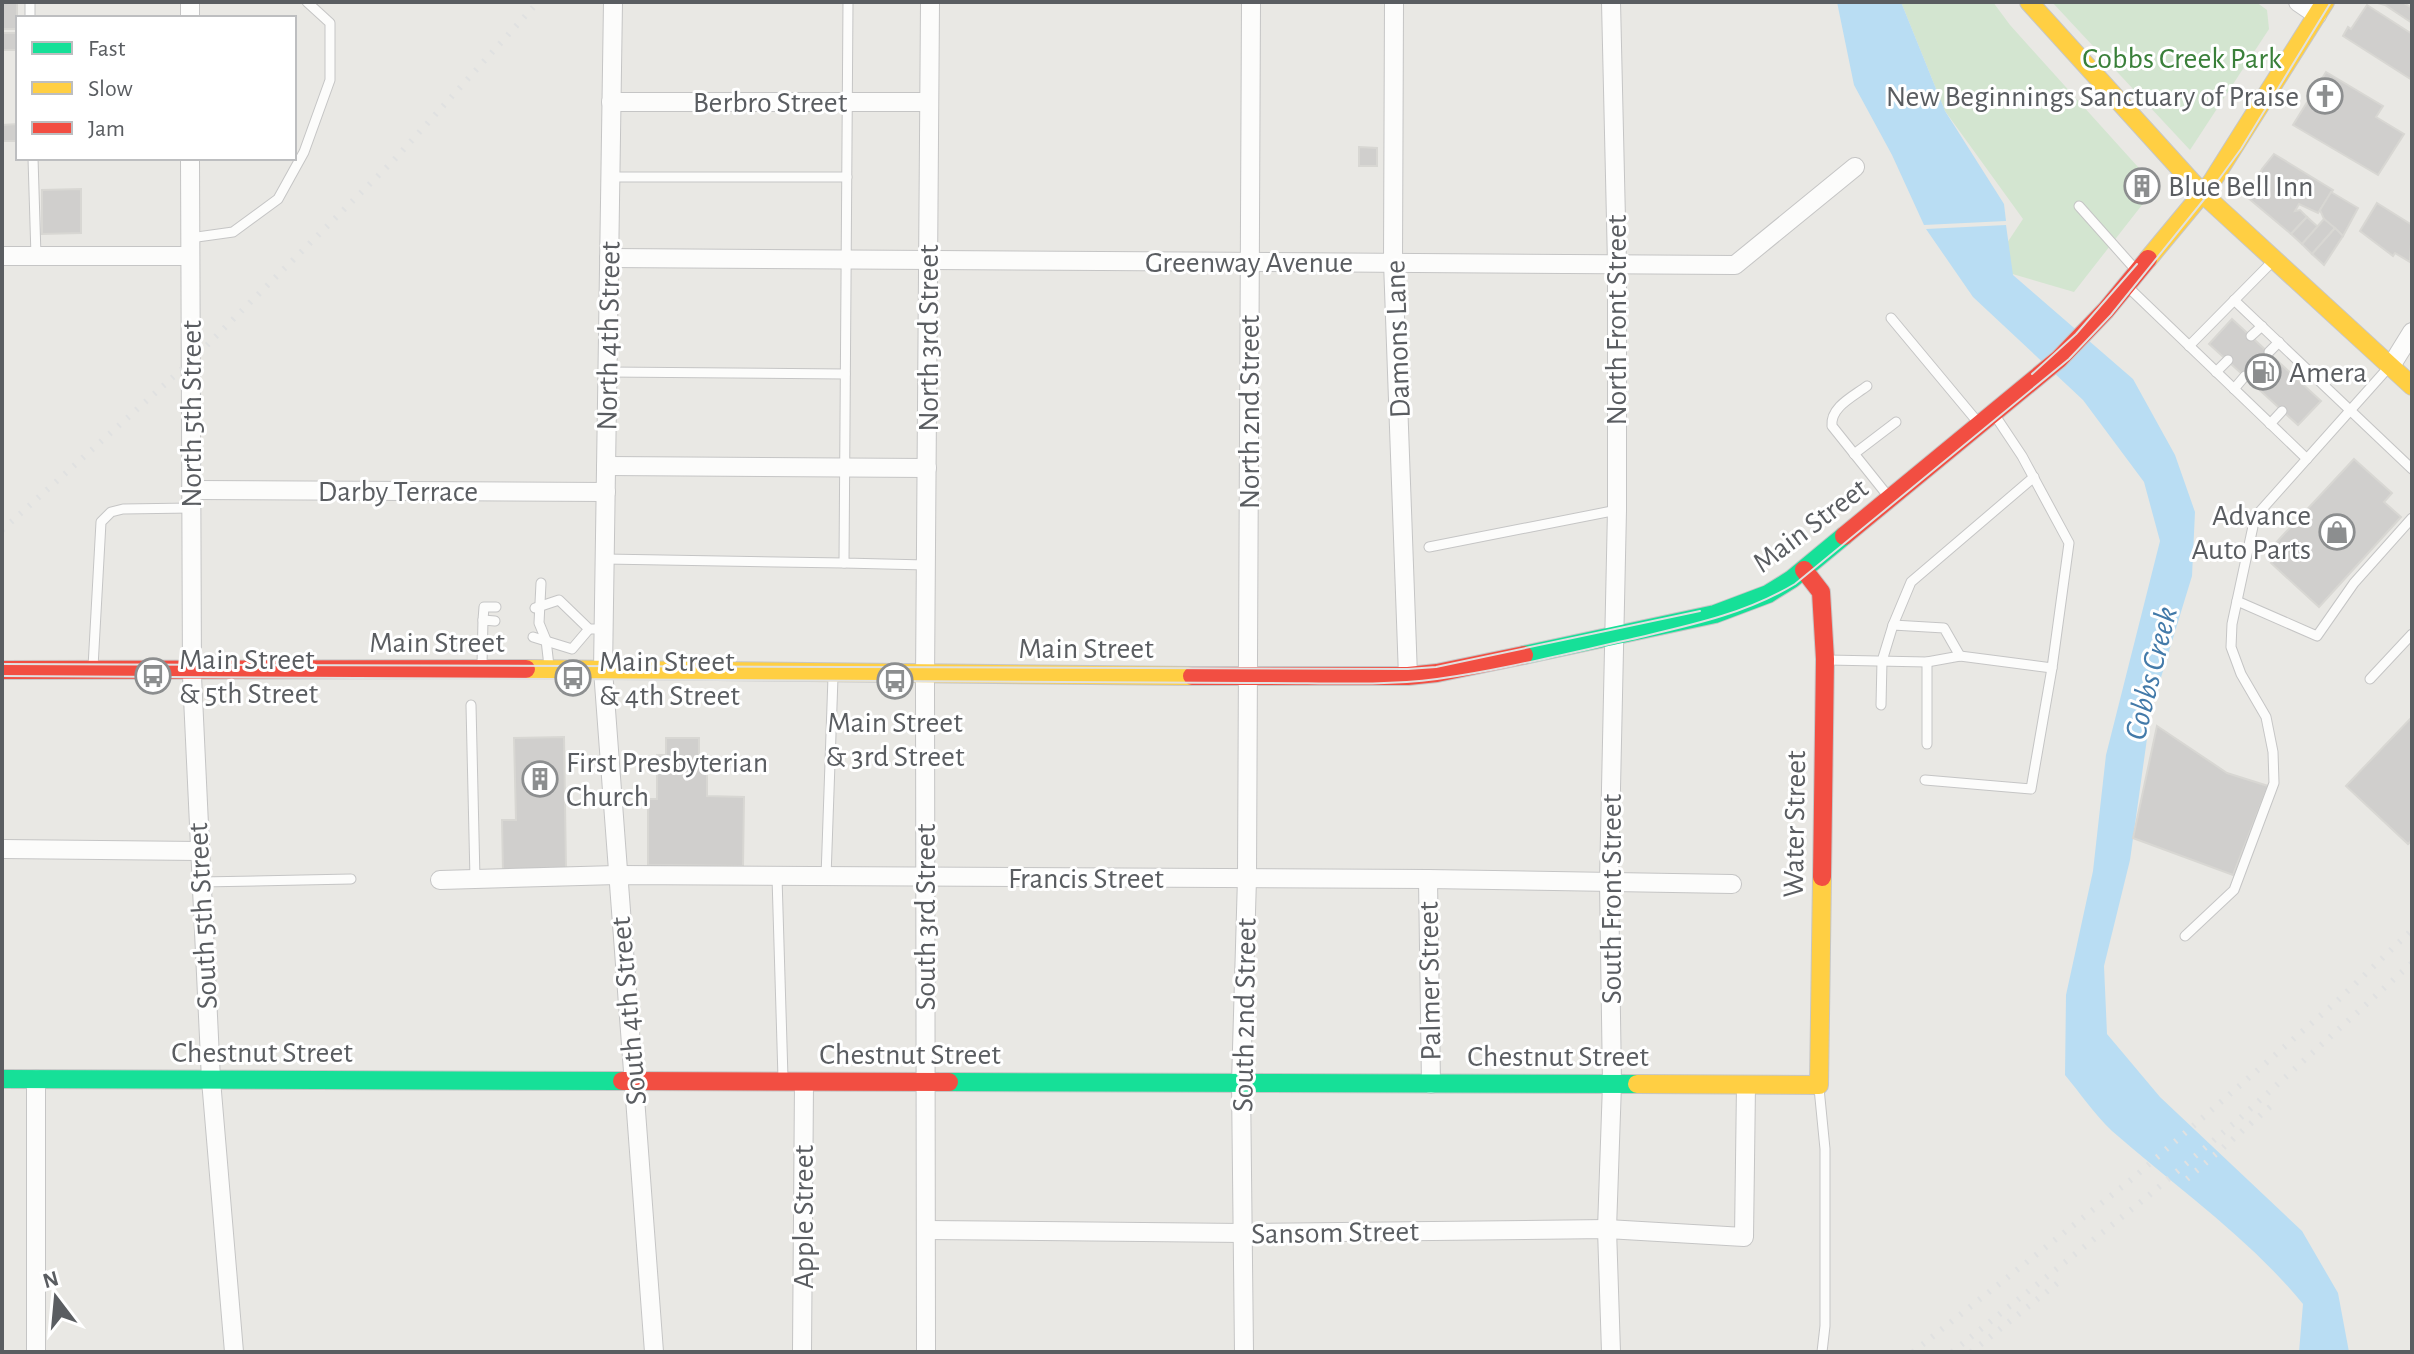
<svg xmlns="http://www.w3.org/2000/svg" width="2414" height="1354" font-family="'Alegreya Sans',sans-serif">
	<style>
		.green { fill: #d3e5d0 }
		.water { fill: #b9ddf3 }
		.building { fill: #d0cfcd; stroke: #d8d7d3; stroke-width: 2 }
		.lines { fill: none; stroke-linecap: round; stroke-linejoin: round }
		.lane-casing { stroke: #c5c5c5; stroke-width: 11 }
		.street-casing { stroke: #c5c5c5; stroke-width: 20 }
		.fast-casing { stroke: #c6c6c6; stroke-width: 20 }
		.slow-casing { stroke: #c6c6c6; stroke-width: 20 }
		.jam-casing { stroke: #c6c6c6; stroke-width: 20 }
		.lane { stroke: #fcfcfb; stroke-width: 9 }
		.street { stroke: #fcfcfb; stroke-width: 18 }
		.fast { stroke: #16e098; stroke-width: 18 }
		.slow { stroke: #ffcf43; stroke-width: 18 }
		.jam { stroke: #f24e42; stroke-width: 18 }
		.tram { stroke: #e0e1e1; stroke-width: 2 }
		.rail { stroke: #e0e1e1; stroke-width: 6; stroke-dasharray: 2 10; stroke-linecap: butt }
		.labels { text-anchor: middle; stroke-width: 6; stroke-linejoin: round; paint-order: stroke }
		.park-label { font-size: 30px; fill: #3a803a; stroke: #fff }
		.poi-label { font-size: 30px; fill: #5a5d61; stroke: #fff; text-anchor: start }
		.street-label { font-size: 30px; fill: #5a5d61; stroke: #fff }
		.water-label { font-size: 32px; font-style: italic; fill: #437aa9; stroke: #fff }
	</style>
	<rect width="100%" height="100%" fill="#e9e8e4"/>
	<g class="green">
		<path d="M1901,2H1993L2010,25L2156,187L2074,292L2002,271L1999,255L2023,219L1945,111Z"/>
		<path d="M2052,2H2256L2267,10L2269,29L2190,150Z"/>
	</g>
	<g class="water">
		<path d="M1837,2H1901L1945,111L2004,204L2006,221L1924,225L1892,155L1854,85Z"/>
		<path d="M2006,225L2013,275L2133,379L2175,455L2195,512L2192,576L2151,710L2130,860L2104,966L2107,1034L2160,1097L2302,1231L2338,1293L2349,1352H2299L2303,1304C2248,1237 2177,1188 2112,1131C2095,1115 2080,1093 2065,1075L2066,995L2093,871L2106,755L2160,541L2144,482L2083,400L1973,297L1926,229Z"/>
	</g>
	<g class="building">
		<rect x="2" y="2" width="15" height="27"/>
		<path d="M2402,2L2412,8V23L2385,5L2374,2Z"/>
		<path d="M2367,5L2412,34V80L2343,36L2348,27L2351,29Z"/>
		<rect x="2" y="33" width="16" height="17"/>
		<path d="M2326,72L2383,106L2376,117L2404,134L2378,175L2293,125Z"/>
		<path d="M18,124V141H2V125Z"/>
		<path d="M1359,147L1377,148V166H1359Z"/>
		<path d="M2274,154L2333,190L2318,213L2299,204L2295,211L2300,210L2307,217L2291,234L2247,197L2262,169Z"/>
		<path d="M2140,173L2155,187L2144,198L2129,184Z"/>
		<path d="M81,189V233L42,234V190Z"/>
		<path d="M2331,192L2358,208L2343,236L2324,219L2320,210Z"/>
		<path d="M2377,203L2412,225L2410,262L2395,253L2393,256L2360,231Z"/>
		<path d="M2307,217L2318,227L2302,244L2291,234Z"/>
		<path d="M2324,219L2335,228L2312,254L2302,244Z"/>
		<path d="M2335,228L2343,236L2324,265L2312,254Z"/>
		<path d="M2232,319L2321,401L2298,425L2209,344Z"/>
		<path d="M2354,459L2392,493L2384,502L2401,517L2319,607L2271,563L2279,554L2272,547Z"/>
		<path d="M2412,717V840L2408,844L2346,786Z"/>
		<path d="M2157,726L2227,773L2268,786L2233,875L2133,838Z"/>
		<path d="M564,737L566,870L503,872L502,820H516L514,738Z"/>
		<path d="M666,738H699V755H707V796L744,797L743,866L648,865V799H657V755H666Z"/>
	</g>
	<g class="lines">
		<defs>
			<g id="lane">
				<path d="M30,2V18"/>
				<path d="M848,2L844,563L926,565"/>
				<path d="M33,158L36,256"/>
				<path d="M610,177H847"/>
				<path d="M2079,206L2135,269"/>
				<path d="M190,238L233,232L278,199L304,152L330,80V23L307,2"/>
				<path d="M2129,288L2307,459"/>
				<path d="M2234,300L2412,469"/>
				<path d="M1891,318L1976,420"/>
				<path d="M2251,336L2262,326"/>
				<path d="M2189,346L2271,263"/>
				<path d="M2269,352L2279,342"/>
				<path d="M607,372L845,374"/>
				<path d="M2216,372L2228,360"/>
				<path d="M1867,386C1854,396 1830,407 1832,426L1888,496"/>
				<path d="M2234,389L2245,376"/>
				<path d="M2270,424L2282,411"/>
				<path d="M1854,454L1896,422"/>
				<path d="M1429,547L1617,510"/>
				<path d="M605,559L844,563"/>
				<path d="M541,583L539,623L546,640L549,666"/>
				<path d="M2237,601L2317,636L2354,583L2412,518"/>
				<path d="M535,608L559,600L589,629H603"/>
				<path d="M483,620L484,607H496"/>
				<path d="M1893,625L1911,582L2034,477"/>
				<path d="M533,637L572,649L589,629"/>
				<path d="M1828,660L1927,662L1960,656L2052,668L2069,543L2022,456L1996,417"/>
				<path d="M482,665L483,620L495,621"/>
				<path d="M93,667L101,522L111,512L123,509L191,508"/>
				<path d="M2370,679L2412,634"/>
				<path d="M471,705L475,879"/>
				<path d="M1881,705L1882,661L1893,625L1944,628L1960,656"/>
				<path d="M1927,744V662"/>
				<path d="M1925,780L2031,789L2052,668"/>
				<path d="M777,877L783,1078"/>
				<path d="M826,877L833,677"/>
				<path d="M200,882L351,879"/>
				<path d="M2185,936L2234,890L2274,783L2273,752L2266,717L2241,674L2231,647L2232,624L2255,517L2388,368"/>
				<path d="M1819,1088L1825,1149V1326L1822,1352"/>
			</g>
			<g id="street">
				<path d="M190,2V18"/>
				<path d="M613,2L603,670L654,1352"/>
				<path d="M1394,2L1393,262L1408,676"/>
				<path d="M2298,2L2317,15"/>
				<path d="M611,102H929"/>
				<path d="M190,158L192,676L211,1080L234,1352"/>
				<path d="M2,256H190"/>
				<path d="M609,258L1735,265L1855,167"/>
				<path d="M2391,366L2412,332"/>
				<path d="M606,466L927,468"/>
				<path d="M191,490L606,492"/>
				<path d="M2,849L199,851"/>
				<path d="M1428,879L1431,1084"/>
				<path d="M440,880L617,875L1428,879L1732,884"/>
				<path d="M36,1079V1352"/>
				<path d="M926,1230L1243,1233L1607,1229L1744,1237L1746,1085"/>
				<path d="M802,1352L804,1082"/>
				<path d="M926,1352L925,681L930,2"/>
				<path d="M1244,1352L1241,1083L1247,878L1251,2"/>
				<path d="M1611,1352L1607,1229L1612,1084L1609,881L1617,510V264L1611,2"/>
			</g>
			<g id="fast">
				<path d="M1524,655L1715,614L1768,594L1792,579L1844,536"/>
				<path d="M2,1079L622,1081"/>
				<path d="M949,1082L1637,1084"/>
			</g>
			<g id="slow">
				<path d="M2029,2L2203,194L2412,386"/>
				<path d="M2148,259L2211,183L2325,2"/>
				<path d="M526,669L1192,676"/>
				<path d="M1637,1084L1819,1085L1822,877"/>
			</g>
			<g id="jam">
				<path d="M1844,536L2059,359L2106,310L2148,259"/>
				<path d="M1804,570L1821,592L1825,659L1822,877"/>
				<path d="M2,670L526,669"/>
				<path d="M1192,676H1408L1437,673L1524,655"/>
				<path d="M622,1081L949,1082"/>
			</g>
		</defs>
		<use href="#lane" class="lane-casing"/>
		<use href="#street" class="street-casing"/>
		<use href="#fast" class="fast-casing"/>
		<use href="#slow" class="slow-casing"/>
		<use href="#jam" class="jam-casing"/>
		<use href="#lane" class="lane"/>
		<use href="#street" class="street"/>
		<use href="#fast" class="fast"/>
		<use href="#slow" class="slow"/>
		<use href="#jam" class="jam"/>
		<g class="tram">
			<path d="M2032,374L2076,334L2137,264"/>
			<path d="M2,664L1408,669L1436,667L1700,611"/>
			<path d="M2,676L1247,683C1310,682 1375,687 1437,679C1501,670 1565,654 1628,640C1687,626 1743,615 1795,584L2069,359L2111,315L2206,197L2241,149L2331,2"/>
		</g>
		<g class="rail">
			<path d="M2,530L191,361L393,161L538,2"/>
			<path d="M2187,1179L2271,1106"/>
			<path d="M1913,1352L2132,1179L2335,1003L2412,930"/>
			<path d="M1952,1352L2147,1197L2239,1119L2412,963"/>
			<path d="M1971,1352L2059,1282"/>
		</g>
	</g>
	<defs>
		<symbol id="church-ring" viewBox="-11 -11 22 22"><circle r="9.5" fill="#fff" stroke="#8c8e8f" stroke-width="1.5"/><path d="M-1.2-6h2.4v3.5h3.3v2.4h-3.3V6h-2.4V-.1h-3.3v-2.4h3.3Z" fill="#8c8e8f"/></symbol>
		<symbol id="building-ring" viewBox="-11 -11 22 22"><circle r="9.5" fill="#fff" stroke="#8c8e8f" stroke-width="1.5"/><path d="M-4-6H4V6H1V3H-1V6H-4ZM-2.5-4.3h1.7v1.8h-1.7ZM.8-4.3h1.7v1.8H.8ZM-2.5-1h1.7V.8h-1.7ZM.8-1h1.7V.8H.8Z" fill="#8c8e8f"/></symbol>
		<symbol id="fuel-ring" viewBox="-11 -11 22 22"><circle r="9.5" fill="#fff" stroke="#8c8e8f" stroke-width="1.5"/><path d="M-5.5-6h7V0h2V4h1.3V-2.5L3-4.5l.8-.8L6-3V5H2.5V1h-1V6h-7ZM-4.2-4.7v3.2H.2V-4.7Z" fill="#8c8e8f"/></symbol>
		<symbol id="shop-ring" viewBox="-11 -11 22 22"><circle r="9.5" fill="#fff" stroke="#8c8e8f" stroke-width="1.5"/><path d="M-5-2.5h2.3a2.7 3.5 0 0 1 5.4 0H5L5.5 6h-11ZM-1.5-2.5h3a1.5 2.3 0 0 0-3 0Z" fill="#8c8e8f"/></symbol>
		<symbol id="bus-ring" viewBox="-11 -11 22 22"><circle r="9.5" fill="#fff" stroke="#8c8e8f" stroke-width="1.5"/><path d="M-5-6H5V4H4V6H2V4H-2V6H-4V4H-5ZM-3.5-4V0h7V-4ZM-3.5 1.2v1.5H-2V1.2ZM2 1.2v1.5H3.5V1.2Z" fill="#8c8e8f"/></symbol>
	</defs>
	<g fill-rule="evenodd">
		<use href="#church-ring" x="2305" y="76" width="40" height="40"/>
		<use href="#building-ring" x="2122" y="166" width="40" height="40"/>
		<use href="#fuel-ring" x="2243" y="352" width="40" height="40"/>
		<use href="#shop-ring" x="2317" y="512" width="40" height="40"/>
		<use href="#bus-ring" x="133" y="656" width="40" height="40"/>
		<use href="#bus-ring" x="553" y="658" width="40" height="40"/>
		<use href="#bus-ring" x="875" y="661" width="40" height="40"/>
		<use href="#building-ring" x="520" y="759" width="40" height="40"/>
	</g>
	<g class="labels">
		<g class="park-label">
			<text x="2182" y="68">Cobbs Creek Park</text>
		</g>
		<g class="poi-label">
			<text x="2299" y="106" text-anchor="end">New Beginnings Sanctuary of Praise</text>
			<text x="2168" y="196">Blue Bell Inn</text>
			<text x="2289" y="382">Amera</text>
			<text x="2311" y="525" text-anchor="end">Advance<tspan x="2311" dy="34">Auto Parts</tspan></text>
			<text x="179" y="669">Main Street<tspan x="179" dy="34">&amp; 5th Street</tspan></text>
			<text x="599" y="671">Main Street<tspan x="599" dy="34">&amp; 4th Street</tspan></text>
			<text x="895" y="732" text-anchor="middle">Main Street<tspan x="895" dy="34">&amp; 3rd Street</tspan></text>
			<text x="566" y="772">First Presbyterian<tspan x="566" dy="34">Church</tspan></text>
		</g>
		<g class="street-label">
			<text x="770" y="112">Berbro Street</text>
			<text x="1249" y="272">Greenway Avenue</text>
			<text transform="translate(1616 320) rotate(-90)" y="10">North Front Street</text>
			<text transform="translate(608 336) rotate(-89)" y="10">North 4th Street</text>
			<text transform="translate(928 338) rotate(-90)" y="10">North 3rd Street</text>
			<text transform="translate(1397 339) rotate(-92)" y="10">Damons Lane</text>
			<text transform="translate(1249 412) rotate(-90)" y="10">North 2nd Street</text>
			<text transform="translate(191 414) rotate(-90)" y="10">North 5th Street</text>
			<text x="398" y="501">Darby Terrace</text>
			<text transform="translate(1810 525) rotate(-37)" y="10">Main Street</text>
			<text x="437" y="652">Main Street</text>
			<text x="1086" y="658">Main Street</text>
			<text transform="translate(1794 824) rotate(-89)" y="10">Water Street</text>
			<text x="1086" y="888">Francis Street</text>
			<text transform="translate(1611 899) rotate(-90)" y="10">South Front Street</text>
			<text transform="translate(202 916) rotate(-93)" y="10">South 5th Street</text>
			<text transform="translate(925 917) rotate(-90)" y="10">South 3rd Street</text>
			<text transform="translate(1429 981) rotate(-91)" y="10">Palmer Street</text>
			<text transform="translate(628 1011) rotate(-95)" y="10">South 4th Street</text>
			<text transform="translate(1244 1015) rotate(-89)" y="10">South 2nd Street</text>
			<text x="262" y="1062">Chestnut Street</text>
			<text x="910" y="1064">Chestnut Street</text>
			<text x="1558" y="1066">Chestnut Street</text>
			<text transform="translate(803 1217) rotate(-90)" y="10">Apple Street</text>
			<text transform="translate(1335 1232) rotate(-1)" y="10">Sansom Street</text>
		</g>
		<g class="water-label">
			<text transform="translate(2150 673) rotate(-76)" y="11">Cobbs Creek</text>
		</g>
	</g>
	<rect width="2414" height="1354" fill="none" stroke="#5a5d61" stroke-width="8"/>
	<rect x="16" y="16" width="280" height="144" fill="#ffffff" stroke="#bdbec0" stroke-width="2"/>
	<rect x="32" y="42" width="40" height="12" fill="#16e098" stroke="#bdbec0" stroke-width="2"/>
	<text x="88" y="56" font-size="24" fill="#5a5d61">Fast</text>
	<rect x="32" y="82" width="40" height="12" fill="#ffcf43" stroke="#bdbec0" stroke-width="2"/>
	<text x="88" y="96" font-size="24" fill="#5a5d61">Slow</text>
	<rect x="32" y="122" width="40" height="12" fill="#f24e42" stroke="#bdbec0" stroke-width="2"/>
	<text x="88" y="136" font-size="24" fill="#5a5d61">Jam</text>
	<g transform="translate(56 1298) rotate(344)" stroke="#ffffff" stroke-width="6" paint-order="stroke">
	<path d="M0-6L14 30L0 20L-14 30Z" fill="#5a5d61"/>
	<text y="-12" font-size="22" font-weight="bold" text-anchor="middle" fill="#5a5d61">N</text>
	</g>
</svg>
